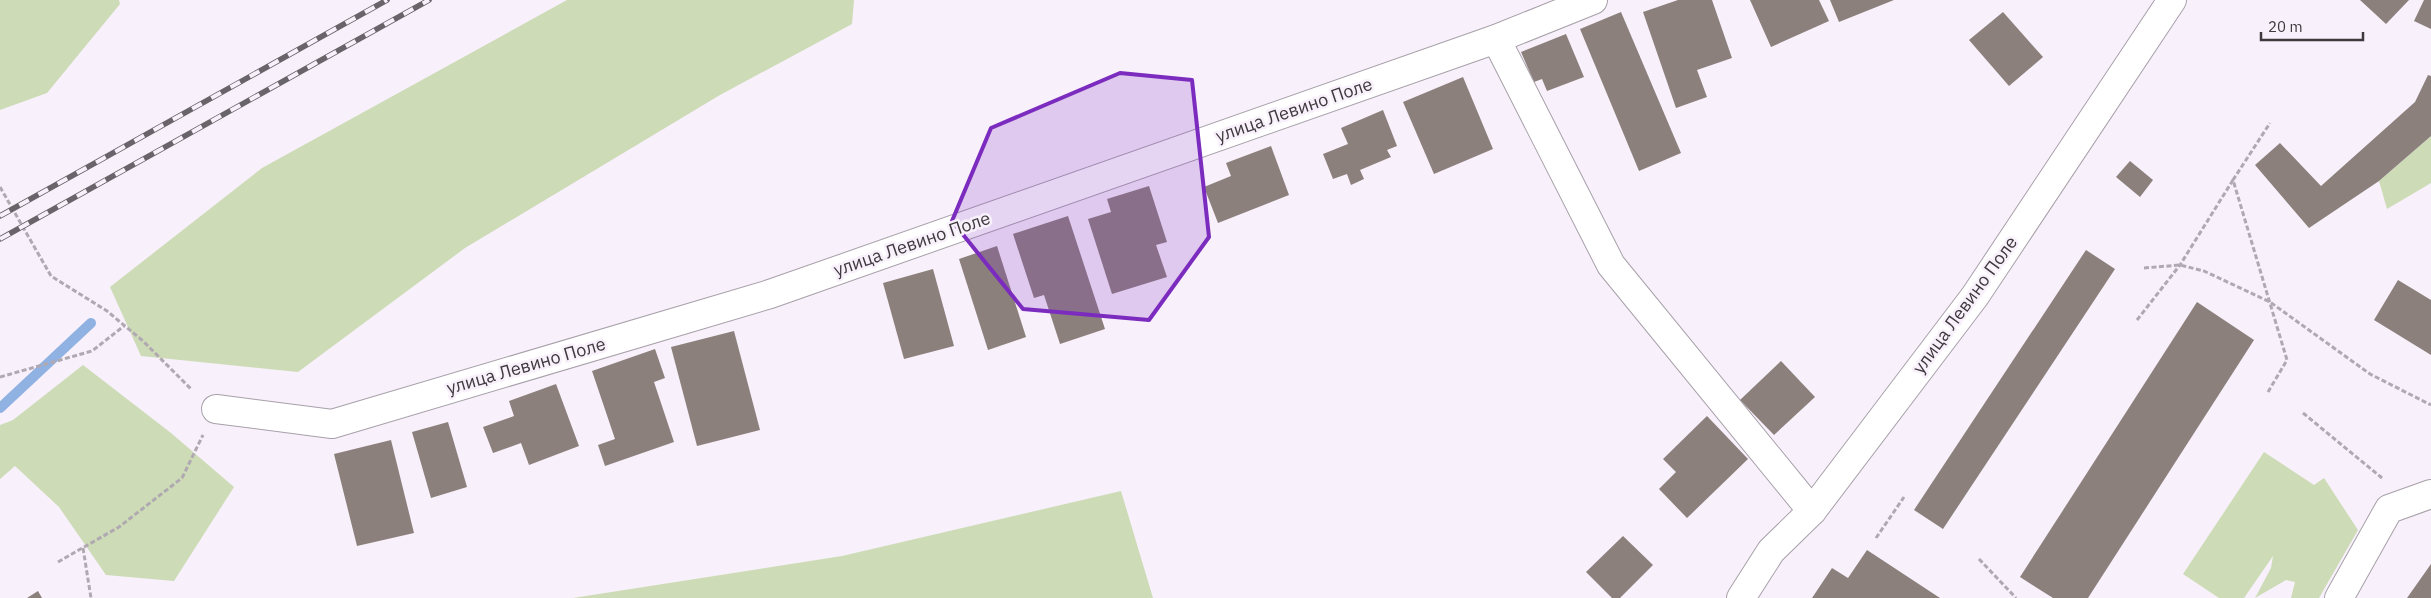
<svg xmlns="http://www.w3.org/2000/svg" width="2431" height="598" font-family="'IBM Plex Sans',sans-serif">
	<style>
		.green { fill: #cddcb7 }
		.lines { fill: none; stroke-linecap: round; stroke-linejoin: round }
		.stream { stroke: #8fb2e3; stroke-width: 10 }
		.building { fill: #8c807d }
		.minor-casing { stroke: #a7a0a9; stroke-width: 30 }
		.path { stroke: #b0a9b1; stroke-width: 3; stroke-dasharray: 5 2.5; stroke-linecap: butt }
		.minor { stroke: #fff; stroke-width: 28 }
		.rail-casing { stroke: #696469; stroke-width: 5.5 }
		.rail { stroke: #f8f0fa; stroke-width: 4; stroke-dasharray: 11; stroke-linecap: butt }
		.marked { fill: #7b2cbf; fill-opacity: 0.2; stroke: #7b2cbf; stroke-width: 4; stroke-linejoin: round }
		.labels { text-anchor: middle; stroke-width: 5; stroke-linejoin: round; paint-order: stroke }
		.street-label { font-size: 18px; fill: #3d393d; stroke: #f8f0fa }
	</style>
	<rect width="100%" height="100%" fill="#f8f0fa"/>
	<g class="green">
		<path d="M0,0H119L120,4L47,93L0,110Z"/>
		<path d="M567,0H854L852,24L720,95L465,248L298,372L141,356L110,287L262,168Z"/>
		<path d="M2431,136V183L2387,209L2379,181Z"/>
		<path d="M83,365L171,433L234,487L174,581L106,575L59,507L15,466L0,479V425L13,420Z"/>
		<path d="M2264,452L2314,485L2324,478L2358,530L2319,598H2291L2295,582L2286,580L2255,598L2271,568L2273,556L2244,598H2219L2183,574Z"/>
		<path d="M1121,491L1153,598H573L842,556Z"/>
	</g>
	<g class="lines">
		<path class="stream" d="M0,408L91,323"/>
	</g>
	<g class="building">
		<path d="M1678,0H1712L1732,58L1697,70L1707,97L1676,108L1643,12Z"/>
		<path d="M1750,0H1819L1829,21L1771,47Z"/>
		<path d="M1830,0H1894L1839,22Z"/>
		<path d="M2360,0H2409L2386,24Z"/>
		<path d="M2424,0H2431V29L2414,21Z"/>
		<path d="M1621,12L1681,153L1639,171L1580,29Z"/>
		<path d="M2003,12L2043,57L2009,86L1969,40Z"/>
		<path d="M1566,34L1584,77L1547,91L1542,79L1534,82L1521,52Z"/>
		<path d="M2428,75L2431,76V136L2379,181L2309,228L2255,165L2280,143L2321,186L2415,102Z"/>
		<path d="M1463,77L1493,149L1434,174L1403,102Z"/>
		<path d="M1383,110L1397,146L1387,150L1391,157L1360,170L1364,179L1351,185L1347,174L1333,179L1323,154L1348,144L1341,128Z"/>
		<path d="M1271,146L1289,195L1218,223L1204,187L1231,176L1226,163Z"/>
		<path d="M2130,161L2153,180L2140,197L2116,177Z"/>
		<path d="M1149,186L1167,242L1156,245L1167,277L1112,294L1088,219L1111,212L1107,199Z"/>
		<path d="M1068,216L1105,329L1060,344L1044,295L1034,298L1013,234Z"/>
		<path d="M997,246L1026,337L988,350L959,259Z"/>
		<path d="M2086,250L2115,269L1943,529L1914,510Z"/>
		<path d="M933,269L954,346L904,359L883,283Z"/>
		<path d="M2398,280L2431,300V355L2374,320Z"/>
		<path d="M2197,302L2254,340L2088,598H2053L2020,577Z"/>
		<path d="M734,331L760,430L697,446L671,347Z"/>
		<path d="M655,349L665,378L654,382L674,442L605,466L598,445L615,439L592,371Z"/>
		<path d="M1781,361L1815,397L1774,435L1740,400Z"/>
		<path d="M556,384L579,446L529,465L521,443L493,453L483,427L514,416L509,401Z"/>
		<path d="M1707,416L1748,459L1687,518L1659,489L1676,472L1663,459Z"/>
		<path d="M448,422L467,487L431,498L412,432Z"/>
		<path d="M391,440L414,533L357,546L334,454Z"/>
		<path d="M1623,536L1653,565L1620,598H1612L1586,572Z"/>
		<path d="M1867,550L1940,598H1812L1832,568L1848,578Z"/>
		<path d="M2431,564V598H2407Z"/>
		<path d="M38,591L42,598H27Z"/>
	</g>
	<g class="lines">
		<defs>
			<g id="minor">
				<path d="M1496,39L1611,265L1812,511"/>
				<path d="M216,409L332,424L770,294L1496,39L1593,0"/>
				<path d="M1741,598L1771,551L1812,511L1975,296L2172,0"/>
				<path d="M2339,598L2389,509L2431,494"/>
			</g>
		</defs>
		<use href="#minor" class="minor-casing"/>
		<g class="path">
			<path d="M0,187L51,276L107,311L143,341L192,390"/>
			<path d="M2144,268L2180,265L2204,271L2270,302L2370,374L2431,405"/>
			<path d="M2137,320L2180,265L2233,180"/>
			<path d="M0,377L92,351L124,326"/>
			<path d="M2268,392L2287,360L2233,180L2270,123"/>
			<path d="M2303,413L2382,478"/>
			<path d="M1876,538L1904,497"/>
			<path d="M83,548L91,598"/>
			<path d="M1979,559L2016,598"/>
			<path d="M58,562L119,527L182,478L203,435"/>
		</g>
		<use href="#minor" class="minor"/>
		<defs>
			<g id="rail">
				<path d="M0,216L387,0"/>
				<path d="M0,239L429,0"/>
			</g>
		</defs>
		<use href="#rail" class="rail-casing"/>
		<use href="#rail" class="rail"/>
	</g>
	<path class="marked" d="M1120,73L1192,80L1209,237L1149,320L1023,309L952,221L991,128Z"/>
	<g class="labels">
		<g class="street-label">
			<text transform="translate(1294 110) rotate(-19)" y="6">улица Левино Поле</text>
			<text transform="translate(912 244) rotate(-19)" y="6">улица Левино Поле</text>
			<text transform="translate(1965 305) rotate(-54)" y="6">улица Левино Поле</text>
			<text transform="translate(526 366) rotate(-16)" y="6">улица Левино Поле</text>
		</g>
	</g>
	<path d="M2261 32v8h102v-8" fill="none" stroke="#3d393d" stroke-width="2.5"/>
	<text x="2268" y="32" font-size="15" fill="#3d393d" stroke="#f8f0fa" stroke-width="4" paint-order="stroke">20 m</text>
</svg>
